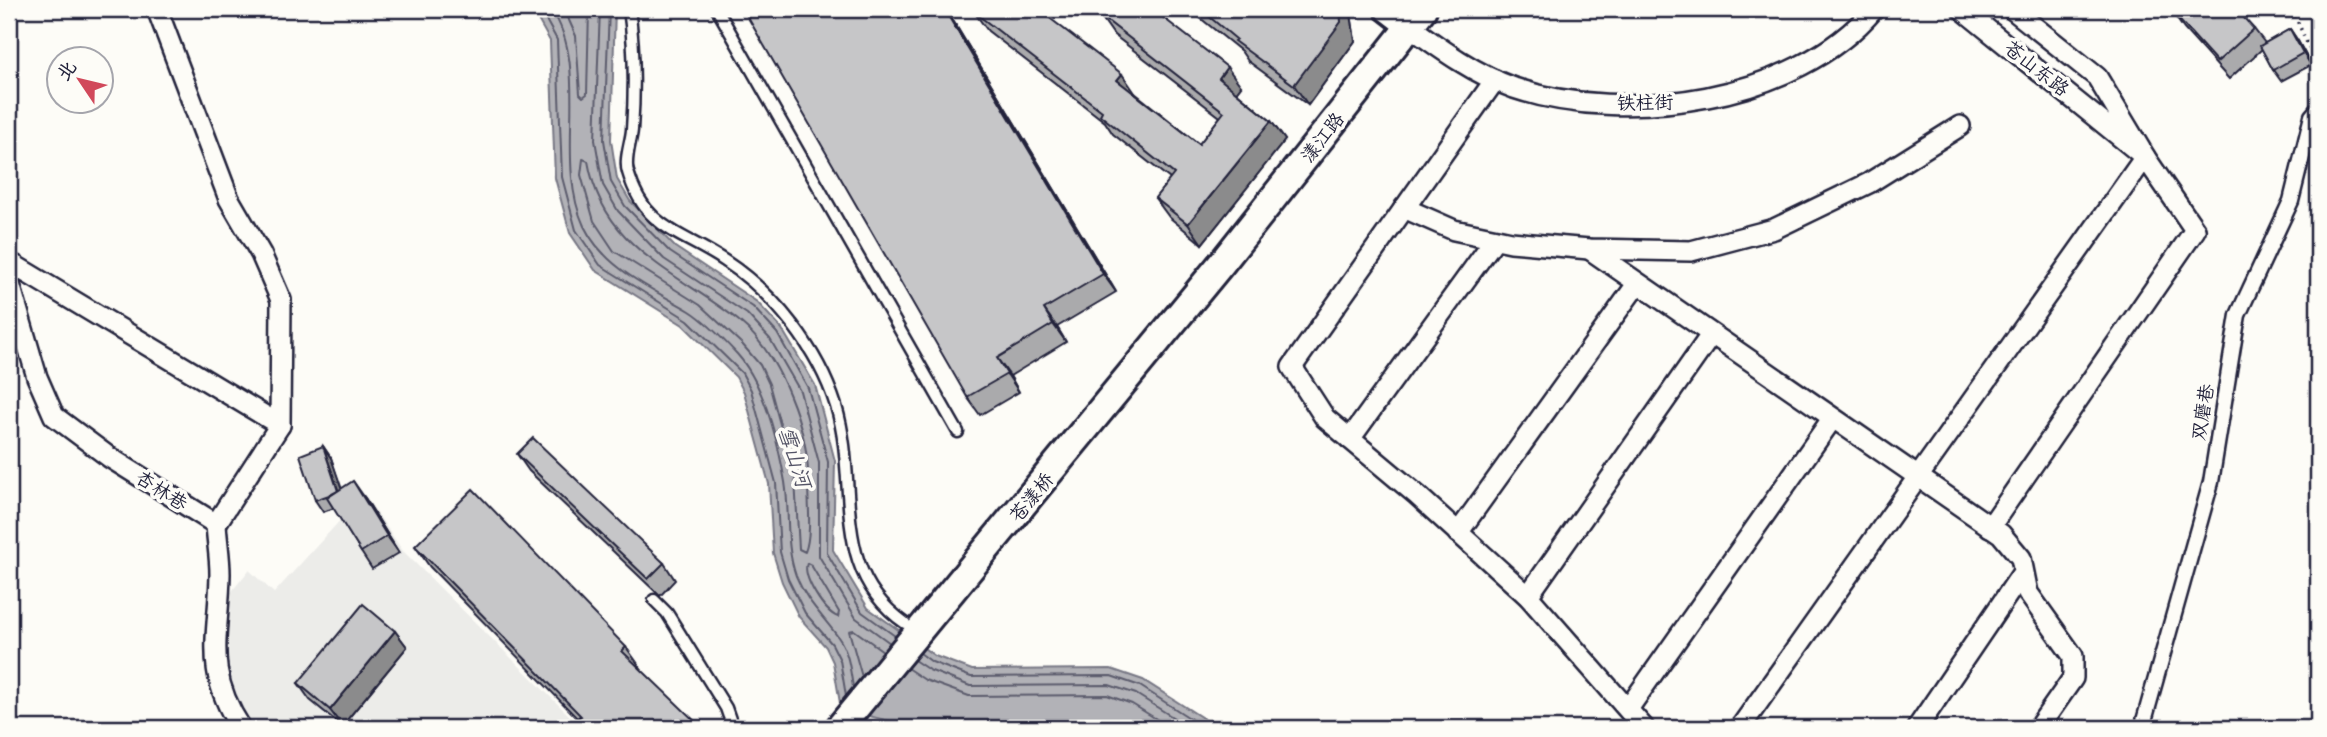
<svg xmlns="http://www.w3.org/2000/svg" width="2327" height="737" font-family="Kalam,'LXGW WenKai TC',sans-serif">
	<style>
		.built { fill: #ecece9 }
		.water { fill: #b2b2b7; stroke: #787885; stroke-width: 2 }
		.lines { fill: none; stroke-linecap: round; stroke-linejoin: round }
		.shore { stroke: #5c5c6d; stroke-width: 2 }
		.service-casing { stroke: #22223b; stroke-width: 15 }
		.pedestrian-casing { stroke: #22223b; stroke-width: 19 }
		.minor-casing { stroke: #22223b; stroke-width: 24 }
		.tertiary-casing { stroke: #22223b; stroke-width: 30 }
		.secondary-casing { stroke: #22223b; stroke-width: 32 }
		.path { stroke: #22223b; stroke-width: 3.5; stroke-dasharray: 2 5; stroke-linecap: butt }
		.service { stroke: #fdfcf7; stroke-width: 10 }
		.pedestrian { stroke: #fdfcf7; stroke-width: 14 }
		.minor { stroke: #fdfcf7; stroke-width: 19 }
		.tertiary { stroke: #fdfcf7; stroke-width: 24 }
		.secondary { stroke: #fdfcf7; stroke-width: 26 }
		.wall { fill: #aaaaac; stroke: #22223b; stroke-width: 2 }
		.shaded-wall { fill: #8b8b8c; stroke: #22223b; stroke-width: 2 }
		.building { fill: #c6c6c8; stroke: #22223b; stroke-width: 2 }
		.labels { text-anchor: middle; stroke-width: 7; stroke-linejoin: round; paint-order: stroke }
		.street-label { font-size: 19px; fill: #22223b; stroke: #fdfcf7 }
		.water-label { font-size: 21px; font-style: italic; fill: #545466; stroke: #fdfcf7 }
	</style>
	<rect width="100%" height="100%" fill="#fdfcf7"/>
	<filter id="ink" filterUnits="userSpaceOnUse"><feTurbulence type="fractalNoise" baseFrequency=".0143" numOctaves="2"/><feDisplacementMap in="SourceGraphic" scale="14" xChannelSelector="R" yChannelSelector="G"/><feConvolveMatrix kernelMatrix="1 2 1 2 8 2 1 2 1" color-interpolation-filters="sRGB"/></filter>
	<g filter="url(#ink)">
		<path class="built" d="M364,494L403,551L582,728H249L224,663L228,596L249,570L274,593Z"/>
		<path class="water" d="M532,9H615L611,140L617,179L630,201L675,247L757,302L782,329L815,385L835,461L833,550L868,608L935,656L972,670L1111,669L1143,680L1218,728H917L841,709L833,662L826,647L799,617L782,582L773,553L769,484L744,392L736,377L683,325L595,270L570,233L555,178L550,41Z"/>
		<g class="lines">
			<g class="shore">
				<path d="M540,9L557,40L562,177L576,230L600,265L688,320L742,373L751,390L776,483L780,552L788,579L805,613L832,644L840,660L846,696"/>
				<path d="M551,9C592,69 553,159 584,226C604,268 652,289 690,311C706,321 724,340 737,354C764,384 778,442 785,482C790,513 785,545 796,576C806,601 823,616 838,637C849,652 850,670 853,687"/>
				<path d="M564,9L576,36L580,94L583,97L587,94L589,9"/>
				<path d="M600,9L595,140L603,185L618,211L664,259L747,314L770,339L800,391L819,463V556L856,618L890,643"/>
				<path d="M609,9L604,140L611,182L625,206L670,252L753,307L777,333L808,388L828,462L827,553L862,612L895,636"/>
				<path d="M583,159L588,161C603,249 678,272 739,321C780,354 810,432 808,483C808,504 812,534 805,552L799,549L795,479L769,384L760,365L742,344L700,305L614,251L594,221L581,175Z"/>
				<path d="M807,563L811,565L839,612L838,617C824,612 802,577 807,563Z"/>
				<path d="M920,653L932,662L971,677L1111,676L1140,686L1205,728"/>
				<path d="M914,660L929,670L970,686L1109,685L1136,694L1190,728"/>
				<path d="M907,668L925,680L969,696L1107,695L1132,704L1171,728"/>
				<path d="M862,677L849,631L854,630L883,651"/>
			</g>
			<defs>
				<g id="service">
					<path d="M629,9C635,50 635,88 632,130C631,142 624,160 628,172C645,230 682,232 725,261C775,294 818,349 836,406C860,485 828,569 905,623"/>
					<path d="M717,9L958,432"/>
					<path d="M654,600L667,613L726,708L733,728"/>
				</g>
				<path id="pedestrian" d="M2142,728L2211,482L2238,315L2291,201L2312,116L2318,109"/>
				<g id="minor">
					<path d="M157,9L229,199L261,254L281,300L280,425L216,524"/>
					<path d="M1962,9L2145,157L2097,77L2012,9"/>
					<path d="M1409,26C1442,50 1475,74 1514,88C1625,125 1796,102 1874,9"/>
					<path d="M1495,80L1292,367L1325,418L1417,495L1528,596L1644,728"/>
					<path d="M1404,208L1454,230L1511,242L1589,249L1691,251L1774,229L1869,183L1960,126"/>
					<path d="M1589,249L2001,534L2021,558L2028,593L2073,656V678L2038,728"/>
					<path d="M9,262L280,425"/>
					<path d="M9,281L37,377L54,416L109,457L216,524C217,541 220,557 220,574C219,636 203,670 241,728"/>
					<path d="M1350,439L1495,239"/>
					<path d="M1458,533L1637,284"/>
					<path d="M1528,596L1711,335"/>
					<path d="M1628,709L1832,419"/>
					<path d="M1740,728L2145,157L2195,230L1990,527"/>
					<path d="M1917,728L2023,572"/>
				</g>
				<path id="tertiary" d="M1387,9L1409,26"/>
				<path id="secondary" d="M839,728L1221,264L1423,9"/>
			</defs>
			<use href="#service" class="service-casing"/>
			<use href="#pedestrian" class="pedestrian-casing"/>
			<use href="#minor" class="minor-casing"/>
			<use href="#tertiary" class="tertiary-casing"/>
			<use href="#secondary" class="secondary-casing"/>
			<path class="path" d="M2292,9L2318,68"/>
			<use href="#service" class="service"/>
			<use href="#pedestrian" class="pedestrian"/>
			<use href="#minor" class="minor"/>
			<use href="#tertiary" class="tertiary"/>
			<use href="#secondary" class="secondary"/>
		</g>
		<g class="wall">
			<path d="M946,9L1116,292L1057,327L1066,342L1010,376L1019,392L980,415L967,397Z"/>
			<path d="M1094,9H1152L1241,86L1236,92L1271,121L1285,140L1202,244L1169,217L1155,198L1170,179L1113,134L1105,122L988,31L974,12L1135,93L1199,144L1220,117L1114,35L1100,15L1101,14Z"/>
			<path d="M1189,9H1348L1351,14L1355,41L1308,105L1248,61L1241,51Z"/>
			<path d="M2172,12L2254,29L2265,43L2290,29L2298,41L2311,65L2281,81L2273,70L2262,49L2229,79L2184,29Z"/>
			<path d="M323,446L331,458L341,489L365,498L399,553L372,569L361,552L334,508L323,512L315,500Z"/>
			<path d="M517,454L664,563L675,580L660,596L529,471Z"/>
			<path d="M415,546L626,647L641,668L577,718L430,567Z"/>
			<path d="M395,631L407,647L342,726L310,700L298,683Z"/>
		</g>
		<g class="shaded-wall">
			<path d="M944,9H946L1116,292L1103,274Z"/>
			<path d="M1340,9H1348L1351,14L1355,41L1308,105L1294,85Z"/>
			<path d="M2290,29L2298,41L2311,65L2303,53Z"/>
			<path d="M1227,67L1241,86L1232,98L1219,78Z"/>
			<path d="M1122,74L1135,93L1131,99L1117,80Z"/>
			<path d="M1271,121L1285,140L1202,244L1188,224Z"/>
			<path d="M1044,309L1057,327L1066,342L1053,324Z"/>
			<path d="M997,358L1010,376L1019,392L1007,374Z"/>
			<path d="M323,446L331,458L347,504L339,492Z"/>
			<path d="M353,481L365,498L399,553L387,536Z"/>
			<path d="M395,631L407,647L342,726L330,710Z"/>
		</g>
		<g class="building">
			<path d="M743,9H944L1103,274L1044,309L1053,324L997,358L1007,374L967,397Z"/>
			<path d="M977,9H1038L1122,74L1117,80L1199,144L1224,112L1100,15L1105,9H1152L1227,67L1219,78L1271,121L1188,224L1155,198L1174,174L1100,115L1102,111L974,12Z"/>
			<path d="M1200,9H1340L1341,22L1294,85L1234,41L1236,39Z"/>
			<path d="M2176,9H2236L2254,29L2217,62L2172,12Z"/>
			<path d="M2290,29L2303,53L2273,70L2260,46Z"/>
			<path d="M533,438L664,563L648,579L517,454Z"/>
			<path d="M323,446L338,491L332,494L315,500L300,455Z"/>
			<path d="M353,481L387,536L361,552L327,498Z"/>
			<path d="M473,489L626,647L622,651L702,728H562L581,716L415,546Z"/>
			<path d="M363,604L395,631L330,710L298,683Z"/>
			<path d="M484,724L488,728H480Z"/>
		</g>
	</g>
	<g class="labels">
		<g class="street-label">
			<text transform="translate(2037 68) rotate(38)" y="7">苍山东路</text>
			<text transform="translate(1645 102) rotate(-1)" y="7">铁柱街</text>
			<text transform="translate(1322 137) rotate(-52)" y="7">漾江路</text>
			<text transform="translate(2202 412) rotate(-81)" y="7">双磨巷</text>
			<text transform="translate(162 490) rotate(32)" y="7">杏林巷</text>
			<text transform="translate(1031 497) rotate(-51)" y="7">苍漾桥</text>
		</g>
		<g class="water-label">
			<text transform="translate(795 457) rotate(72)" y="7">雪山河</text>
		</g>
	</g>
	<rect width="2327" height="737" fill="none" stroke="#fdfcf7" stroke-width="35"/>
	<rect x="18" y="18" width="2292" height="702" fill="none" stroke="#22223b" stroke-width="2.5" filter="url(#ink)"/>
	<g transform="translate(80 80) rotate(305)"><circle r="33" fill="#fdfcf7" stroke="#a5a5ac" stroke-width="2"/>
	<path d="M0-5L12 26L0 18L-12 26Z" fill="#d1495b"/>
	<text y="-10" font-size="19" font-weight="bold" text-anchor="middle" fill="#22223b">北</text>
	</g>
</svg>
